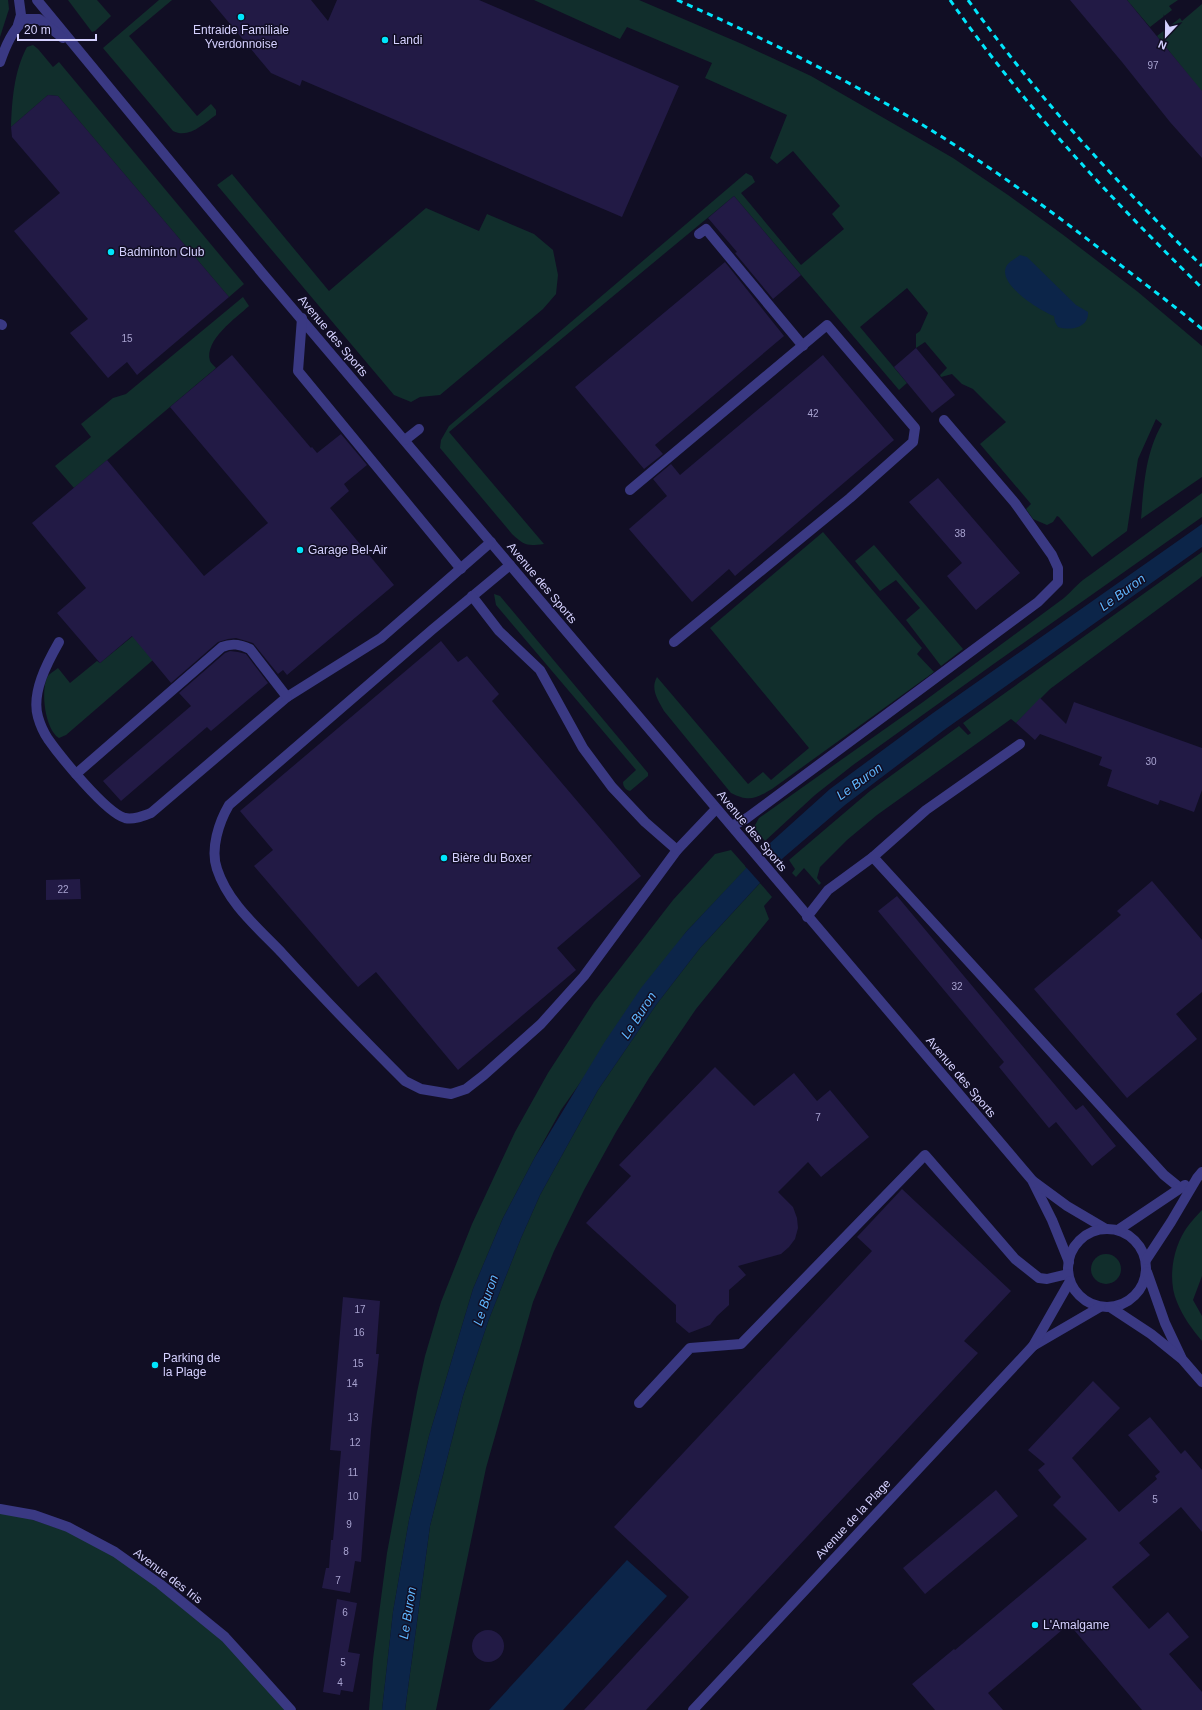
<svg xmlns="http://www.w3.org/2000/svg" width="1202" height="1710" font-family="Arial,sans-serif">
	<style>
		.green { fill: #112e2c }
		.water { fill: #0c2549 }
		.pier { fill: #110e24 }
		.building { fill: #221a45 }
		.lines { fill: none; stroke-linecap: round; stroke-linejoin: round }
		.minor { stroke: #3a3983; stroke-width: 10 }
		.rail { stroke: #00e6fc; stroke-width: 3; stroke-dasharray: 6 5; stroke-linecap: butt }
		.poi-dot { fill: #00e6fc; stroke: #110e24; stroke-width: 1.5 }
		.labels { text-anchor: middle; stroke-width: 3; stroke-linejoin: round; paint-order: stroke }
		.number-label { font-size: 10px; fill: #a8a3d0 }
		.poi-label { font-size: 12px; fill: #d5d1ff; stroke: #110e24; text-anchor: start }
		.street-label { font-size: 12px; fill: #d5d1ff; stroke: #110e24 }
		.water-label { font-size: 13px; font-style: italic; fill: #5fb7ff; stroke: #110e24 }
	</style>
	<rect width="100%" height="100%" fill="#110e24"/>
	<g class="green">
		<path d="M0,0H8L9,9L0,37Z"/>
		<path d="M68,0H97L111,16L95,31L92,32Z"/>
		<path d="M159,0H172L129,36L197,116L211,104L216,110V115C203,124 189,139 173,131L103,48Z"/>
		<path d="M534,0H639L742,44L811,76L953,158L1008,195L1062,234L1138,292L1202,346V477L1141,519C1144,485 1145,454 1162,424L1156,419L1138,459L1127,531L1092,557L1059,517L1057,516L1053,522L1047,525L1033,519L1026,509L1031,504L980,444L1006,422L973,389L962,384L952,374L941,377L940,375L947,368L925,342L916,348V334L920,331L928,313L907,288L860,327L907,383L899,390L734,196L449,432L544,544C527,546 525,546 512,534L440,448L441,440L449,426L746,173L752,176L755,182L741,193L801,265L844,229L832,214L840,206L793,151L777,164L770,158L787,115L705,78L712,63L627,27L620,39Z"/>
		<path d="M1127,0H1178L1169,6L1172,10L1150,27Z"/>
		<path d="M1202,4V92L1157,36L1180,18L1182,21Z"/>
		<path d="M33,45L38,49L53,67L59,62L244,284L229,297L58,96L48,95L11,127C12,100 14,71 27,47Z"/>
		<path d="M232,174L329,291L426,208L479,231L487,214L534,234L553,250L558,275L556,294L543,309L440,395L420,397L411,402L394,395L217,185Z"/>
		<path d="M243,297L249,306C236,318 204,340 210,361C211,363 214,366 216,368L74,488L55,466L91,437L81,424L113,398L126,394Z"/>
		<path d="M1202,493V517L995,663L853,765L815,795L765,841L754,827L759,818L923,702L1064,598C1073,590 1080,581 1090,575Z"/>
		<path d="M823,532L922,648L917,654L934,672L772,789C755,799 749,802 731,793L664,711C658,700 650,689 657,677L748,784L763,772L771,780L809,748L710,628Z"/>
		<path d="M874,545L963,649L941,666L906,620L920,608L896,580L880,591L855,561Z"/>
		<path d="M1202,552V576L1200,578L1050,689L1016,723L1011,719L877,815L847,840L820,867L817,878L821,883L819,885L804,868L796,877L792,873L795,869L789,860L870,791L959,726L968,735L971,733L963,723Z"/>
		<path d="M205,577L212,609L66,735L59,738C45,730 40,689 48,676C50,673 55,671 58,668L70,683L97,661L100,663Z"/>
		<path d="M494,594L500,596L648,773V776L630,791C626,790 623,787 623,782L636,770L496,605Z"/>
		<path d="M731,850L747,868L686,932L561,1110L535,1157L503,1218L473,1289L429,1436L409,1520L393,1612L382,1710H369L373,1659L387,1553L417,1392L425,1356L441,1302L472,1224L515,1132L548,1073L594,1002L673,900L715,854Z"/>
		<path d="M760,883L772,897L764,906L769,919L696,1009L649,1078L616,1132L584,1190L554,1251L533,1302L486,1468L436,1710H405L430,1526L463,1396L489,1319L521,1238L540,1195L598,1090L656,1005L700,948Z"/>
		<path d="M1202,1210V1276L1193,1300L1202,1316V1341C1192,1329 1183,1317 1177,1302C1167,1279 1173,1246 1188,1226C1192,1221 1197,1215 1202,1210Z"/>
		<circle cx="1106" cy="1269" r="15"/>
		<path d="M0,1509L96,1541L195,1612L291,1710H0Z"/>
	</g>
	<g class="water">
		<path d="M1020,255L1027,257L1076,305L1088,312C1089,328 1070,331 1058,327L1055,322L1054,316C1041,311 998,285 1006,267C1008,262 1015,259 1020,255Z"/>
		<path d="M1202,524V547L944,730L845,805L783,858L700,948L656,1005L598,1090L540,1195L521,1238L489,1319L463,1396L430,1526L405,1710H382L393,1612L409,1520L429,1436L473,1289L503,1218L535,1157L604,1043L641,988L686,932L769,844L830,789L933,713Z"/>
		<path d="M627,1560L667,1596L563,1710H489Z"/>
	</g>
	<path class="pier" d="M767,844L782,861L761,884L745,866Z"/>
	<g class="building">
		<path d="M210,0H311L328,21L337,0H479L679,86L622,217L302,80L300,86L271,73Z"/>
		<path d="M1070,0H1127L1202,91V158L1170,122L1122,62Z"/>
		<path d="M48,95L58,96L229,297L137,375L127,362L108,378L70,333L88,319L14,231L60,193L12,137L11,127Z"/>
		<path d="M734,196L801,275L773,299L735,253L737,252L708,218Z"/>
		<path d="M725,262L784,336L655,445L663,454L644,469L575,387Z"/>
		<path d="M916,348L955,395L932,413L894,367Z"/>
		<path d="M232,355L311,448L312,447L317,453L341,434L367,465L344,484L349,491L330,508L394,585L287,675L283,670L278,674L253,643L236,638L228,639L218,642L171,683L132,636L100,663L57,613L86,588L32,523L107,460L204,576L268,523L170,407Z"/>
		<path d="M823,355L894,440L735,576L729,569L692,602L629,529L667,496L653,479L671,464L680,475Z"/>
		<path d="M938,478L1020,573L976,610L947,576L962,563L909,502Z"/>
		<path d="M441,641L458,662L467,656L499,694L492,701L641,876L557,948L576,970L458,1070L376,972L358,987L254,866L273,850L240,811Z"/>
		<path d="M230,651L238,652L246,654L268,683L211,731L207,727L121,801L103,781L191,706L179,693L225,653Z"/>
		<path d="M1040,698L1066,724L1074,702L1202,748V790L1194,812L1160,800L1158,805L1107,786L1112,770L1099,765L1102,757L1040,734L1035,740L1016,723Z"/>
		<path d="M80,879L81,899L46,900V880Z"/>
		<path d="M1152,881L1202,940V992L1176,1014L1197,1039L1127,1098L1034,989L1121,915L1117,911Z"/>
		<path d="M897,896L1076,1110L1083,1105L1116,1146L1092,1166L1056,1122L1049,1128L999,1067L1004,1062L878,911Z"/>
		<path d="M715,1067L754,1106L794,1073L817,1101L830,1090L869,1137L821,1177L808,1162L778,1192L793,1207L797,1218L798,1228L795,1239L789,1247L781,1254L738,1266L746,1275L729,1290V1305L717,1316L710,1325L689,1333L676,1322V1305L586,1223L631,1176L619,1165Z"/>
		<path d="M902,1189L1011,1291L964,1341L978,1353L646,1710H584L689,1597L614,1527L872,1251L857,1237Z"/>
		<path d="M343,1297L380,1301L376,1354H379L371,1431L361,1562L355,1561L350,1593L322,1588L326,1568H329L331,1540H333L341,1451L330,1450Z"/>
		<path d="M1093,1381L1120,1408L1072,1458L1119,1512L1157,1479L1155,1476L1160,1472L1128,1435L1150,1417L1181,1454L1185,1450L1202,1470V1532L1181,1507L1139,1543L1150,1555L1112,1587L1149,1629L1168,1612L1189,1637L1169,1654L1202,1692V1710H1142L1069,1624L988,1693L1003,1710H935L912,1684L954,1649L955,1650L1087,1539L1053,1505L1061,1497L1038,1470L1045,1464L1028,1450Z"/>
		<path d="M996,1490L1018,1516L925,1594L903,1568Z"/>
		<path d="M337,1599L357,1603L348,1652L360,1654L353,1692L341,1690L340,1695L323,1692Z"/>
		<circle cx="488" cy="1646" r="16"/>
	</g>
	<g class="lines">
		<g class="minor">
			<path d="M37,0L263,274L1032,1180L1052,1220L1069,1262"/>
			<path d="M18,25L21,15L19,0"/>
			<path d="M0,62C6,45 12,31 25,19H39L63,38"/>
			<path d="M699,234L706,229L803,346"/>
			<path d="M302,318L298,371L461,569"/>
			<path d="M0,324L2,325"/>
			<path d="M405,440L419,429"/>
			<path d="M630,490L827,325L915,428L913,442L850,498L674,642"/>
			<path d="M510,565L433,629L229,805C219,822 210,849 217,869C228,903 257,927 281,952C321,996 363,1039 405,1081L421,1089L451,1094L466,1089L484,1075L541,1024L584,976L677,850L716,809"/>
			<path d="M472,596L499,631L540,670L583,748L612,787L645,822L677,850"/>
			<path d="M59,642C47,663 31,693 38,717C40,724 44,733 48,739C60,756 106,813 125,818C134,820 143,816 151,813L287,697L381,638L491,542"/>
			<path d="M76,774L222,647C232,643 240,644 250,649L287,697"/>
			<path d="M732,826L747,818L1038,602L1058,582V568L1052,555L1015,503L944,420"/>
			<path d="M873,857L1164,1175L1180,1188"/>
			<path d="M807,917L828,890L873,857L926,810L1020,744"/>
			<path d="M1033,1181L1067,1206L1106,1229"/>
			<circle cx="1107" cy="1268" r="39"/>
			<path d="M1118,1230L1185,1185"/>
			<path d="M1146,1260L1171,1222L1197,1178L1202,1172"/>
			<path d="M1147,1272L1165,1323L1181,1357"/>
			<path d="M1110,1307L1151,1334L1182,1359L1202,1382"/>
			<path d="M1033,1346L1100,1307"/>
			<path d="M639,1403L690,1348L741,1344L925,1155L1015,1259L1039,1278L1047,1279L1068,1274"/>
			<path d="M0,1509L34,1515L68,1527L115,1552L160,1584L225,1637L291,1710"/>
			<path d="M693,1710L1033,1346L1070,1281"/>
		</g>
		<g class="rail">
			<path d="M677,0C757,35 836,74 911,118C987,163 1059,216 1128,271C1153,290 1178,309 1202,329"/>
			<path d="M950,0C1024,106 1110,198 1202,288"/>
			<path d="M968,0C1039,99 1115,181 1202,266"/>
		</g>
	</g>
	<g class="poi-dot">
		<circle cx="241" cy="17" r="4"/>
		<circle cx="385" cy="40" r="4"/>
		<circle cx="111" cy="252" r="4"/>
		<circle cx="300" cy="550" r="4"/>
		<circle cx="444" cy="858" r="4"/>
		<circle cx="155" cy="1365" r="4"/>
		<circle cx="1035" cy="1625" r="4"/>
	</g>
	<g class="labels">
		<g class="number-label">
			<text x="1153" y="69">97</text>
			<text x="127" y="342">15</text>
			<text x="813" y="417">42</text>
			<text x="960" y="537">38</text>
			<text x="1151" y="765">30</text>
			<text x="63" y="893">22</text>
			<text x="957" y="990">32</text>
			<text x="818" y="1121">7</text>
			<text x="360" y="1313">17</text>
			<text x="359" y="1336">16</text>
			<text x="358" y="1367">15</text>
			<text x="352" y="1387">14</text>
			<text x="353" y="1421">13</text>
			<text x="355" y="1446">12</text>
			<text x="353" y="1476">11</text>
			<text x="353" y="1500">10</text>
			<text x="1155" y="1503">5</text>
			<text x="349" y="1528">9</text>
			<text x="346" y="1555">8</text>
			<text x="338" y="1584">7</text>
			<text x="345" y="1616">6</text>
			<text x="343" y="1666">5</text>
			<text x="340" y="1686">4</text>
		</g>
		<g class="poi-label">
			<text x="241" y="34" text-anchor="middle">Entraide Familiale<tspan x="241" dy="14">Yverdonnoise</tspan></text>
			<text x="393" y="44">Landi</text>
			<text x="119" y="256">Badminton Club</text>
			<text x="308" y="554">Garage Bel-Air</text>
			<text x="452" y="862">Bière du Boxer</text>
			<text x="163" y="1362">Parking de<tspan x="163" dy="14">la Plage</tspan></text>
			<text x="1043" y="1629">L'Amalgame</text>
		</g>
		<g class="street-label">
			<text transform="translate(333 336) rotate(50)" y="4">Avenue des Sports</text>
			<text transform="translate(542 583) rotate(50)" y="4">Avenue des Sports</text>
			<text transform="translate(752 831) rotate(50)" y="4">Avenue des Sports</text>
			<text transform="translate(961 1077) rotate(50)" y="4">Avenue des Sports</text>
			<text transform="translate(853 1519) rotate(-47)" y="4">Avenue de la Plage</text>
			<text transform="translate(168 1576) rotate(37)" y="4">Avenue des Iris</text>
		</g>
		<g class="water-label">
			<text transform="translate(1122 592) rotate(-36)" y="5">Le Buron</text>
			<text transform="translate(859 781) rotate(-36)" y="5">Le Buron</text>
			<text transform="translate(638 1015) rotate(-57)" y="5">Le Buron</text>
			<text transform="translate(485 1300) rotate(-71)" y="5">Le Buron</text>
			<text transform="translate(407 1613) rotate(-81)" y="5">Le Buron</text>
		</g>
	</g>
	<g transform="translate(1166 36) rotate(202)" stroke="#110e24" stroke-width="3" paint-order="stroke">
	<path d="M0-3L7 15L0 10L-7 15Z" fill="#d5d1ff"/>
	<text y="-6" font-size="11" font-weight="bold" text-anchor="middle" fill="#d5d1ff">N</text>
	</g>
	<path d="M18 34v6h78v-6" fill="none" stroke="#d5d1ff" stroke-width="2"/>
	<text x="24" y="34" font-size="12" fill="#d5d1ff" stroke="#110e24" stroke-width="3" paint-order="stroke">20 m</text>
</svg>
